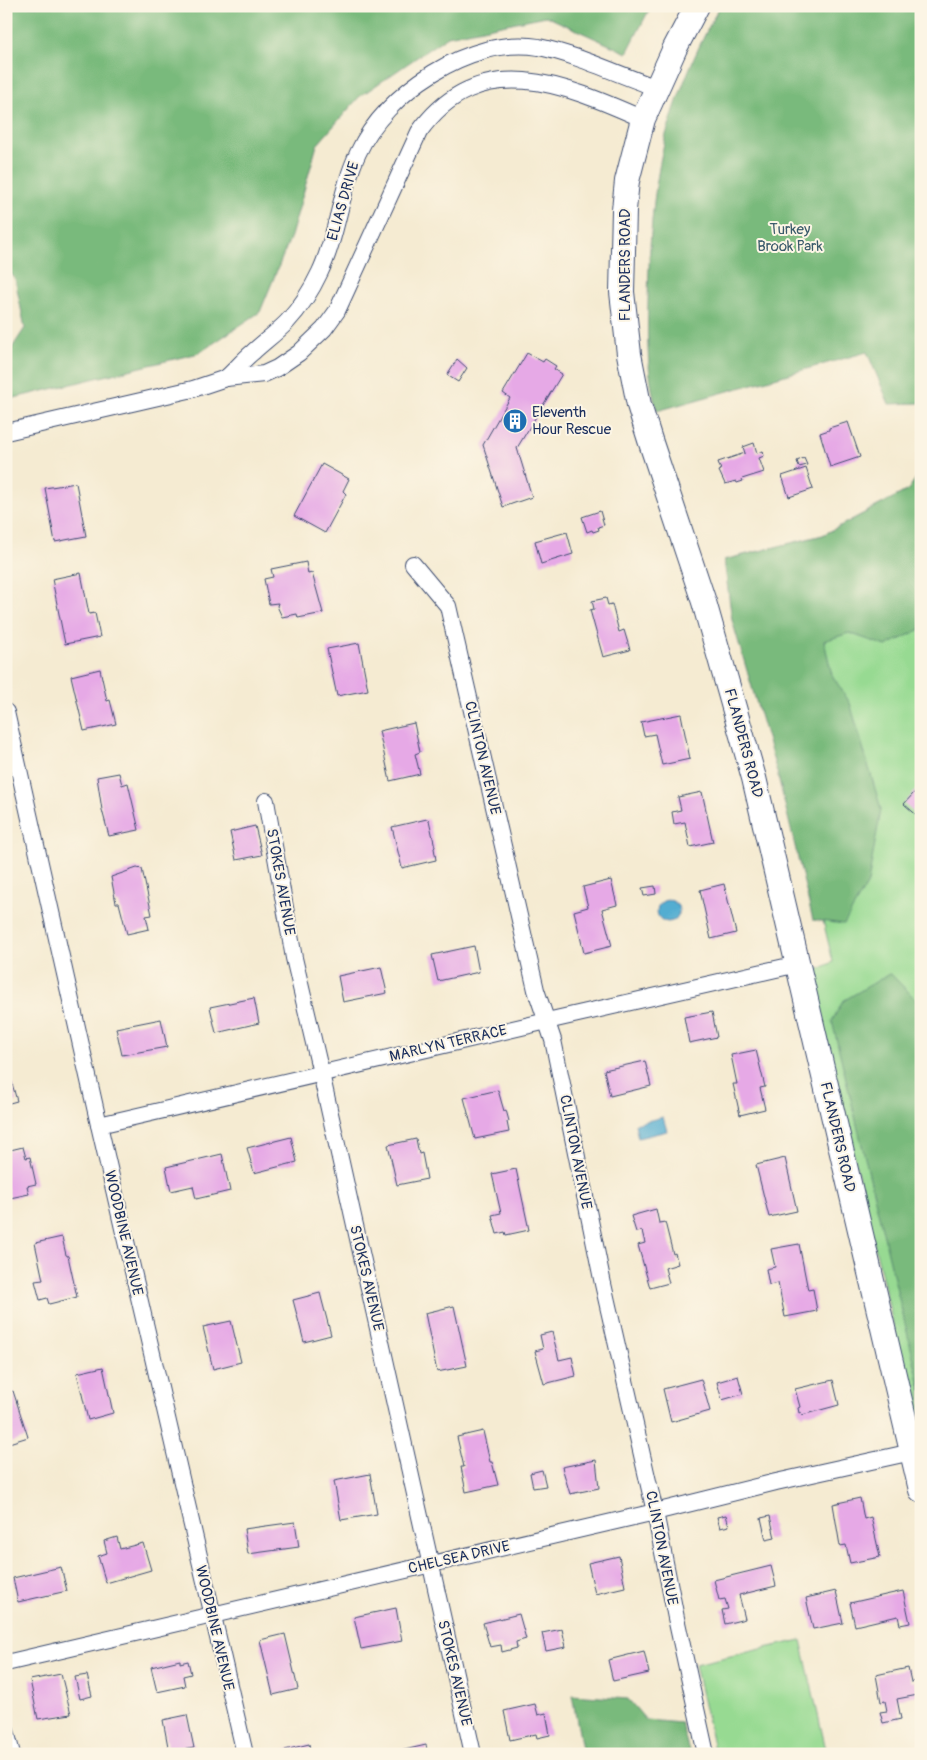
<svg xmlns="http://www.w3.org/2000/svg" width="927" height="1760" font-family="Pangolin,sans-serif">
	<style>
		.green { fill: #97da92; stroke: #598478 }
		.forest { fill: #79ba7c; stroke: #4a746d }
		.water { fill: #53add1; stroke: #376e98 }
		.building { fill: #e6a9e6 }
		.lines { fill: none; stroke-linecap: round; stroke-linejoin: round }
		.street-casing { stroke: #3c4b6f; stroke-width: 18 }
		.secondary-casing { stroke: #3c4b6f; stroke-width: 26 }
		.street { stroke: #fff; stroke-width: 16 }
		.secondary { stroke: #fff; stroke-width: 24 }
		.labels { text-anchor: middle; stroke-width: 4; stroke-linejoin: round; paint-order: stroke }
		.street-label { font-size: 15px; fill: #1b2f5e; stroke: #fcf5e5 }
		.park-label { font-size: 15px; fill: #3a5a6b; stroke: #fcf5e5 }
		.poi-label { font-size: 15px; fill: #1b2f5e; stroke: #fcf5e5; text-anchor: start }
	</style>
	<rect width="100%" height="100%" fill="#fcf5e5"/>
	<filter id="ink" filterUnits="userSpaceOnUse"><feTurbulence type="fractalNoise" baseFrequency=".02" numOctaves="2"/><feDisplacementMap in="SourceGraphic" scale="10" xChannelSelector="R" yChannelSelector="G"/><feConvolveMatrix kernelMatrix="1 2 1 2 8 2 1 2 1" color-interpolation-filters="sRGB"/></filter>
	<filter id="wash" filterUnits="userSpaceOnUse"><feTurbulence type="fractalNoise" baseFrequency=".0096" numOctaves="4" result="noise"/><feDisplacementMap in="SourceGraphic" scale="20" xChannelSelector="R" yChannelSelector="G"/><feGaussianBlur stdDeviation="1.12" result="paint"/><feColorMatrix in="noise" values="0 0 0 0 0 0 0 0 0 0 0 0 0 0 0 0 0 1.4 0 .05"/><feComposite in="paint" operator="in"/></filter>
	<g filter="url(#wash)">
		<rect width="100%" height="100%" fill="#f5ebd2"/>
		<g class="green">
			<path d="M921,471V1435H919L811,973L833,962L792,792L724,560L823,535L908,490Z"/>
			<path d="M801,1640L827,1754H715L695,1664Z"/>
		</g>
		<g class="forest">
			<path d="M6,6H651L627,53L546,16L448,36L359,97L317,145L291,236L260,312L199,353L6,400V357L25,328L15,279L6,267Z"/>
			<path d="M720,6H921V403L889,404L867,352L657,411C647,377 647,337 648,302C649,248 652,195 664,143C666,132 671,121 674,110C686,74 701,40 720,6Z"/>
			<path d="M921,471V629L886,646L849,633L824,641L832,675L850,703L881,809L868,883L844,924L813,920L777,772L732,620L724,560L823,535L908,490Z"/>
			<path d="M889,974H891L921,1005V1390L832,1021L843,1001Z"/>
			<path d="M572,1695L628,1699L646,1720L681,1723L690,1754H583Z"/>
		</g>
		<g class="water">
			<circle cx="668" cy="911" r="11"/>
			<path d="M663,1117L667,1131L638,1138L635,1124Z"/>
		</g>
		<g id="blocks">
			<g class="building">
				<path d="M527,353L543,362L545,359L556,366L554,369L562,374L517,448L532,497L503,507L483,445L510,398L503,393Z"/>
				<path d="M457,359L467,368L458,382L447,375Z"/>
				<path d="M848,422L860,457L830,467L820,433L829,430V428Z"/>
				<path d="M754,443L757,453L763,451L764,456L759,458L764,472L742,479L743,481L737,483L736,481L725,484L719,471L721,470L718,462L745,453L743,447Z"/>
				<path d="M804,458L807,465L799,467L797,461Z"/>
				<path d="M322,464L349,479L343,491L346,494L325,533L294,516Z"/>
				<path d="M806,468L813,489L789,497L782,476Z"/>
				<path d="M76,483L86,536L55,542L45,488Z"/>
				<path d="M600,511L604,525L598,527L599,530L593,532L592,530L587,532L582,517Z"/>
				<path d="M567,532L573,554L541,564L535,541Z"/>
				<path d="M306,562L308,574L312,573L323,613L298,618L297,614L282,617L277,606L278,603L269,604L264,579L273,577L271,569Z"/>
				<path d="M81,573L89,614L95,613L100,637L65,644L52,579Z"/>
				<path d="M606,598L608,605L612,604L619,632L624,630L630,650L603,657L590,610L594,609L592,601Z"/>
				<path d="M359,643L368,690L337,696L327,649Z"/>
				<path d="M100,669L107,701L110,700L116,724L84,731L71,676Z"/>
				<path d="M681,714L690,759L662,765L655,734L644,736L641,722Z"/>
				<path d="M414,723L420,752L415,754L420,774L390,781L379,731Z"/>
				<path d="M119,773L122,785L128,783L139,830L109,836L102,810L97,777Z"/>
				<path d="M921,785V819L904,804Z"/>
				<path d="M702,792L713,842L690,847L685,822L674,824L672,812L681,810L678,797Z"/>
				<path d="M427,819L429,820L435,847L434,848L436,860L402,868L392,827Z"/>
				<path d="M255,826L262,855L236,860L230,832Z"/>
				<path d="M137,868L142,869L152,915L146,916L149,929L127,934L119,903H116L111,877Z"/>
				<path d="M611,880L617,905L602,909L612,946L584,953L574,911L588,907L583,887Z"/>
				<path d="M724,884L736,933L711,939L700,890Z"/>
				<path d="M655,886L656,894L644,896L642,888Z"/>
				<path d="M474,946L479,972L438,981L432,955Z"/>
				<path d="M381,967L387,993L343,1002L338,976Z"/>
				<path d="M254,998L259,1023L216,1033L210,1007Z"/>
				<path d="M712,1012L717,1037L689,1043L684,1017Z"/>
				<path d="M161,1019L167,1047L122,1055L116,1028Z"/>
				<path d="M756,1050L765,1087L760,1088L765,1109L740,1115L733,1084H737L731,1055Z"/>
				<path d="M645,1061L651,1086L610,1096L604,1070Z"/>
				<path d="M6,1062L17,1101L6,1104Z"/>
				<path d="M498,1090L504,1111L506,1110L509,1121L507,1122L509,1132L475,1139L464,1098Z"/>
				<path d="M291,1137L297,1162L254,1173L247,1148Z"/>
				<path d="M416,1139L419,1154L422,1153L427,1179L397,1185L388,1145Z"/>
				<path d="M23,1147L26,1158L30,1157L36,1184L27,1186L29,1194L10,1198L6,1183V1151Z"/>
				<path d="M222,1154L230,1191L196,1199L193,1186L171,1191L166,1167Z"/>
				<path d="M785,1158L797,1211L769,1217L756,1165Z"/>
				<path d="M516,1169L529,1230L506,1235L505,1232L497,1234L492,1215L501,1213L492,1174Z"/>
				<path d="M656,1209L659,1223L665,1222L673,1254L675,1253L678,1264L665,1268L669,1283L650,1288L638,1245L645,1243L642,1231L636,1232L631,1216Z"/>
				<path d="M62,1237L66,1255L68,1256L77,1297L49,1304L47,1298L40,1300L35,1281L43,1280L35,1243Z"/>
				<path d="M799,1244L808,1290L813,1289L817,1311L785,1317L778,1283L769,1285L766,1269L775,1267L771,1249Z"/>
				<path d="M320,1293L331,1335L304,1342L293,1300Z"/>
				<path d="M454,1306L467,1366L437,1372L425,1313Z"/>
				<path d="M231,1321L241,1362L213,1369L203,1327Z"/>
				<path d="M552,1332L559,1360L572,1357L576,1376L544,1384L535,1351L543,1349L540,1335Z"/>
				<path d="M103,1367L113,1413L88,1420L77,1373Z"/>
				<path d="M738,1376L743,1394L722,1400L717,1382Z"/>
				<path d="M701,1379L710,1411L671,1422L663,1389Z"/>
				<path d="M833,1380L839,1405L802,1415L801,1412L799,1413L798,1408L800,1407L795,1389Z"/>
				<path d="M13,1391L28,1437L6,1444V1393Z"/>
				<path d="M483,1431L490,1462H492L498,1485L466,1492L461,1467H464L457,1437Z"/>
				<path d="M596,1460L599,1488L570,1494L562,1467Z"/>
				<path d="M542,1470L546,1486L533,1488L530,1473Z"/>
				<path d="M370,1474L377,1514L341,1520L334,1481Z"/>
				<path d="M860,1498L864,1519L871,1517L880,1557L850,1563L846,1545L840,1546L833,1504Z"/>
				<path d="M726,1515L729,1526L720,1528L717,1517Z"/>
				<path d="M770,1516L775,1538L766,1540L761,1518Z"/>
				<path d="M295,1522L299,1547L248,1554L244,1529Z"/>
				<path d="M117,1537L120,1549L143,1543L151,1570L106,1583L98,1556L107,1553L104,1541Z"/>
				<path d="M619,1556L625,1587L595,1594L588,1563Z"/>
				<path d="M771,1566L776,1586L739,1595L745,1619L725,1624L722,1610L728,1609L725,1599L719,1600L714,1580Z"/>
				<path d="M61,1567L67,1591L18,1602L13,1578Z"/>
				<path d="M836,1591L843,1623L813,1629L806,1598Z"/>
				<path d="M903,1591L910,1623L900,1625L898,1616L855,1626L850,1603Z"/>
				<path d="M396,1608L402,1641L361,1649L354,1617Z"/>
				<path d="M519,1614L526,1639L516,1642L517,1648L502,1652L501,1645L490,1647L483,1623Z"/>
				<path d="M562,1629L566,1647L546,1651L542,1633Z"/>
				<path d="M285,1634L298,1689L273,1695L260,1640Z"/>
				<path d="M644,1651L649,1673L613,1681L608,1660Z"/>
				<path d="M180,1660V1663L188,1661L191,1674L183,1676L185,1686L157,1692L151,1667Z"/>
				<path d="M908,1668L911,1682L915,1681L918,1695L897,1699L901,1719L883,1723L880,1712L887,1711L885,1701L881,1702L876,1675Z"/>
				<path d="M61,1674L71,1714L38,1719L30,1680Z"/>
				<path d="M87,1675L92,1696L80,1699L75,1677Z"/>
				<path d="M535,1704L538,1715L546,1713L550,1735L537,1738L536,1734L510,1740L504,1711Z"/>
				<path d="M187,1715L194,1748L169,1752L163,1720Z"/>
				<path d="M309,1744L311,1754H286L285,1750Z"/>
				<path d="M426,1745L428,1754H391V1753Z"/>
			</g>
		</g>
	</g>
	<g filter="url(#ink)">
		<use href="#blocks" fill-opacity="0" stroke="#3c4b6f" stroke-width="1"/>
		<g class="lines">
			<defs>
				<g id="street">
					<path d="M226,378C235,370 243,360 253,352C264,342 276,333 287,322C300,308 312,289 320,272C338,234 340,191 358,153C385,93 471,35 539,47C578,55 619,75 657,88"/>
					<path d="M6,432L193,389L226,378L264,374L277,368L299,353L324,329L337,311L419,132C479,47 566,85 643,119"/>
					<path d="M413,564L448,606L536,990L553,1040L603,1284L655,1512L676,1618L706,1754"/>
					<path d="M6,712L99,1125L245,1754"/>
					<path d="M266,801L294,958L321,1073L473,1754"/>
					<path d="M99,1125L547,1021L798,964"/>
					<path d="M6,1663L655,1512L776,1482L912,1452"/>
					<path d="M6,1731L12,1754"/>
				</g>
				<path id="secondary" d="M697,6L675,48L643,119L627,181L624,210L622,292L629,354L639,405L650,440L704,602L754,778L921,1490"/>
			</defs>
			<use href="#street" class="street-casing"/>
			<use href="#secondary" class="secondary-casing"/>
			<use href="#street" class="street"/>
			<use href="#secondary" class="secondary"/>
		</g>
	</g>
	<defs>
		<symbol id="building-disc" viewBox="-11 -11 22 22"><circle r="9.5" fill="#1f6fb2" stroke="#fcf5e5"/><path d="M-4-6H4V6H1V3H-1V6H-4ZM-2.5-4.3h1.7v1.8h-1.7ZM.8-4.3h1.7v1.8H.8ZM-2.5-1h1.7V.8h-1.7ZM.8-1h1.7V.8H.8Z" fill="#fff"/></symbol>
	</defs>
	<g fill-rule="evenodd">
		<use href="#building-disc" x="501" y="407" width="28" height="28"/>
	</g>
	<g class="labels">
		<g class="street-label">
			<text transform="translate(343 201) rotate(-74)" y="5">ELIAS DRIVE</text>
			<text transform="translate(625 265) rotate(-90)" y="5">FLANDERS ROAD</text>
			<text transform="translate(744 743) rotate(75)" y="5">FLANDERS ROAD</text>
			<text transform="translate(483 758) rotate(77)" y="5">CLINTON AVENUE</text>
			<text transform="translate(281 882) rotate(80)" y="5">STOKES AVENUE</text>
			<text transform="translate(448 1043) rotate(-13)" y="5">MARLYN TERRACE</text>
			<text transform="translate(838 1137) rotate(77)" y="5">FLANDERS ROAD</text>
			<text transform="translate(576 1152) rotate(79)" y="5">CLINTON AVENUE</text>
			<text transform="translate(124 1233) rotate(77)" y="5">WOODBINE AVENUE</text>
			<text transform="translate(367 1278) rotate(77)" y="5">STOKES AVENUE</text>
			<text transform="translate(662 1548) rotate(79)" y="5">CLINTON AVENUE</text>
			<text transform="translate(459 1557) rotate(-13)" y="5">CHELSEA DRIVE</text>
			<text transform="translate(215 1628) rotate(77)" y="5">WOODBINE AVENUE</text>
			<text transform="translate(455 1673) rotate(77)" y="5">STOKES AVENUE</text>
		</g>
		<g class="park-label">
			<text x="790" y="234">Turkey<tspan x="790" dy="17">Brook Park</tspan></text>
		</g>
		<g class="poi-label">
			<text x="532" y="417">Eleventh<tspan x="532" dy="17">Hour Rescue</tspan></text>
		</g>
	</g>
	<rect width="927" height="1760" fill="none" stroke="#fcf5e5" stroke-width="25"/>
</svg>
